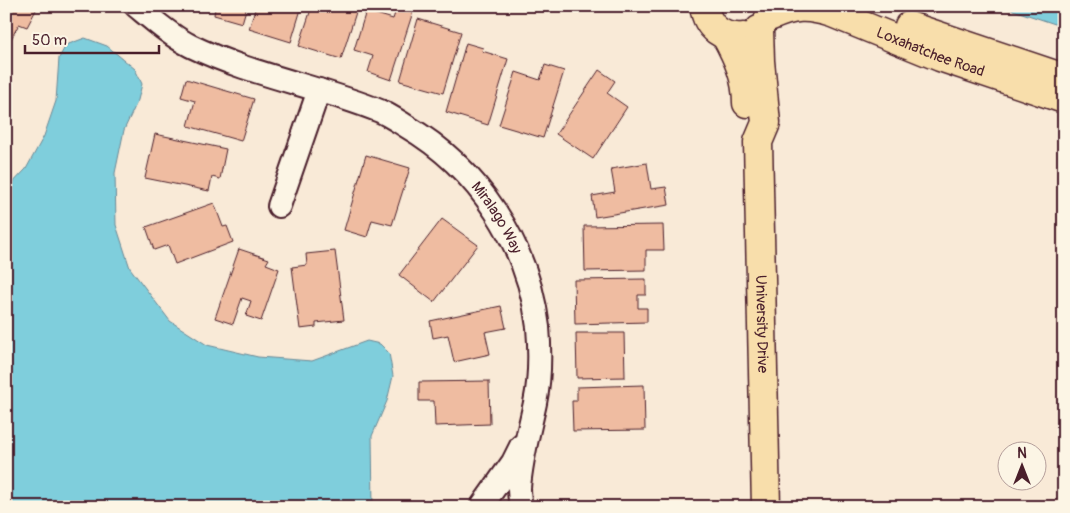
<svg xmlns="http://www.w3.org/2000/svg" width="1070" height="513" font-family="Pangolin,sans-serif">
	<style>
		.water { fill: #7fcedc; stroke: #6a8895 }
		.building { fill: #efbca1; stroke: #4a1f2b }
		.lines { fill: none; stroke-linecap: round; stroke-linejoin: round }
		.minor-casing { stroke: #4a1f2b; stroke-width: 26 }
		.major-casing { stroke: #4a1f2b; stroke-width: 31 }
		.minor { stroke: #fcf5e5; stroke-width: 22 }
		.major { stroke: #f8deab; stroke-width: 28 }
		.labels { text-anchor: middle; stroke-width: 4; stroke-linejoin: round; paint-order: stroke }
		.street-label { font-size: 15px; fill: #4a1f2b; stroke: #fcf5e5 }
	</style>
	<rect width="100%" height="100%" fill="#f9ead7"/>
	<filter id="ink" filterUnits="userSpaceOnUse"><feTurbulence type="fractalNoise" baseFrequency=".02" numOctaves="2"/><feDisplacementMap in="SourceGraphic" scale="10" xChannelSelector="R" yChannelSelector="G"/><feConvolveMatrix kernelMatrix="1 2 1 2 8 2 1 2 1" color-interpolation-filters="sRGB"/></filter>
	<g filter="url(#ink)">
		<g class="water">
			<path d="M1001,6H1064V27Z"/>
			<path d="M85,38L107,46L135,69L142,84L138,100L124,130L115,173L116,225L130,268L170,321L207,345L258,357L312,361L367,341L380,344L389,353L393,376L387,401L372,436L373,507H6V190L26,169L44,136L56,101L59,58L66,45Z"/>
		</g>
		<g class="building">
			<path d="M6,6H38L27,27L19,24L11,39L6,37Z"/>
			<path d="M208,6H247L242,23L214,15L215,8Z"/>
			<path d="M256,6H302L291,42L249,29Z"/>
			<path d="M312,6H358L341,59L299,46Z"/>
			<path d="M397,7L413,12L391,80L368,72L373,56L354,50L366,11L393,19Z"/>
			<path d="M418,19L461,32L443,93L400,81Z"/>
			<path d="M466,43L483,48L482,51L508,59L488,125L446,112Z"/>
			<path d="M545,65L564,71L543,138L499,125L516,72L540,80Z"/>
			<path d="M599,70L615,81L607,93L627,107L593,159L556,134Z"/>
			<path d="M186,79L254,99L241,141L188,126L195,101L181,97Z"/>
			<path d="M155,134L226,149L220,179L212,177L209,191L145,178Z"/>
			<path d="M366,155L410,168L392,225L372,220L367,237L344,230Z"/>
			<path d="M647,163L651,189L666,187L669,205L595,217L592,196L615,192L611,169Z"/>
			<path d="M214,203L223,227L227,226L233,242L175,264L168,245L154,250L146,227Z"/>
			<path d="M442,219L478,245L434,302L399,275Z"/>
			<path d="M663,225L664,250H646V270L585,271L584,226Z"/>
			<path d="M239,249L269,259L266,264L279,269L261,321L246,316L251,301L242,298L233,324L215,318Z"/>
			<path d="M335,251L344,320L316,323V327L300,329L292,267L307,265L306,254Z"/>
			<path d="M646,279V295H638V308H647V322L575,324L574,280Z"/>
			<path d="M501,306L506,328L485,332L490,354L454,362L448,335L433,338L430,321Z"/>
			<path d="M576,333H624L625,377L577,378Z"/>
			<path d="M489,381L490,424L435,426L434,401H419V382Z"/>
			<path d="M644,385L645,430L573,431L572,401H577V387Z"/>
		</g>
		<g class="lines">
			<defs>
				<g id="minor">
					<path id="s1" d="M136,6C153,20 171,36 191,46C251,75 318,86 380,111C389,115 398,121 406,126C478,168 528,244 538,327C540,351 540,379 535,403C529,431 521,459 519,488C519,494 520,501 521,507"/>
					<path d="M279,206L319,90"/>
					<path d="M481,507L513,462L521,446"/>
				</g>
				<g id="major">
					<path d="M704,6C707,28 723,39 744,37"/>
					<path id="s2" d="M769,17C794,6 806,5 832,13L940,57L1064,99"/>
					<path d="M909,26L1064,78"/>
					<path id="s3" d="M759,30L760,61L766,123L758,142L766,507"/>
					<path d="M726,36C738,58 747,78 747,103"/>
				</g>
			</defs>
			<use href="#minor" class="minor-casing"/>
			<use href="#major" class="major-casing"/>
			<use href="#minor" class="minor"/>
			<use href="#major" class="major"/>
		</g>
	</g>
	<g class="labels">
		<g class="street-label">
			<text dy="5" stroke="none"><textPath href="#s2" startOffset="171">Loxahatchee Road</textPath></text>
			<text dy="5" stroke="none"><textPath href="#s1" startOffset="429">Miralago Way</textPath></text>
			<text dy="5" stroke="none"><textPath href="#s3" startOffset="296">University Drive</textPath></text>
		</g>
	</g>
	<rect width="1070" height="513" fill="none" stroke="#fcf5e5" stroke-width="25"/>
	<rect x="12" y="12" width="1045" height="488" fill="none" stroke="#4a1f2b" stroke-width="2" filter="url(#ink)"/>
	<g transform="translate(1022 466)"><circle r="24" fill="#fcf5e5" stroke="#b59f9b"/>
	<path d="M0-4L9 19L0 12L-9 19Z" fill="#4a1f2b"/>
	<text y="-8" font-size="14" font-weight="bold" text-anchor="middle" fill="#4a1f2b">N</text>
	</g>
	<path d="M25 45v8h134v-8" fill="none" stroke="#4a1f2b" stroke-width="2.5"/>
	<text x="32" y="45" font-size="15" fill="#4a1f2b" stroke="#fcf5e5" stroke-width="4" paint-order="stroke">50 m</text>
</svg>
